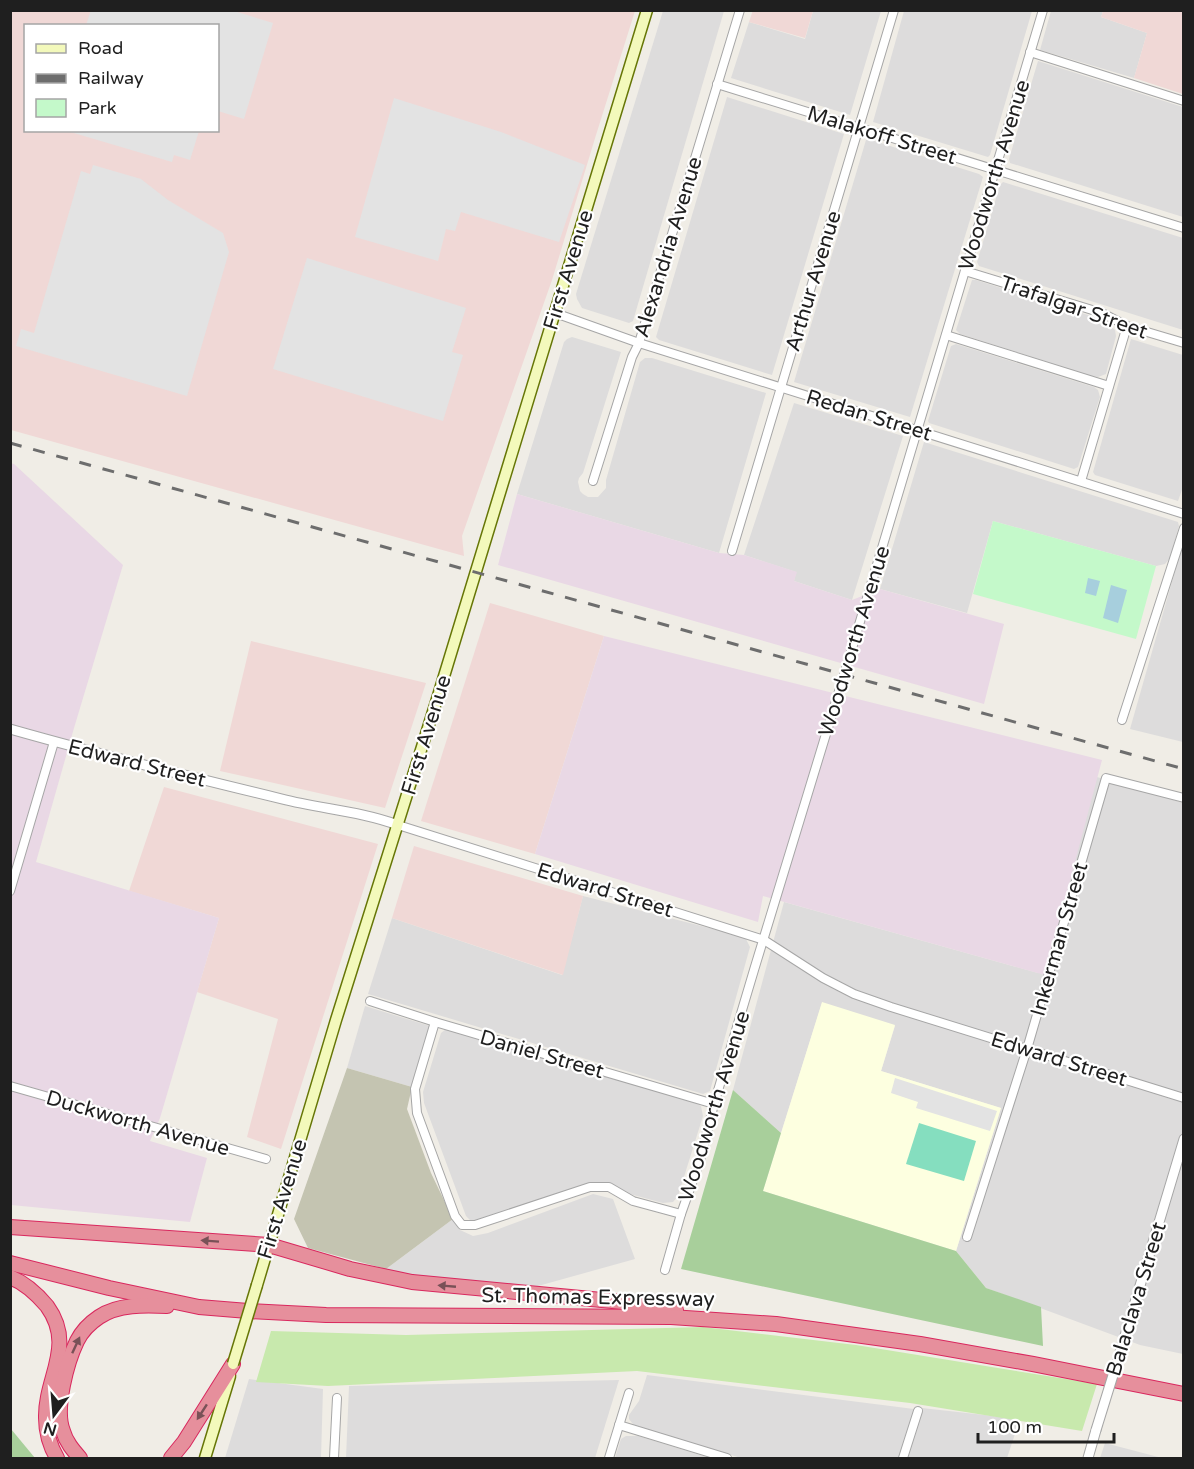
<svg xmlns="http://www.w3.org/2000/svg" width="1194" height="1469" font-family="'Varela Round',sans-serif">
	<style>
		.residential { fill: #dddcdc }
		.commercial { fill: #f0d8d6; fill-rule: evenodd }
		.industrial { fill: #e9d8e5 }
		.education { fill: #fdffe0 }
		.construction { fill: #c4c4b1 }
		.grass { fill: #c8e9ad }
		.forest { fill: #a8cf9b }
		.park { fill: #c4f9ca }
		.pitch { fill: #85debf }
		.parking { fill: #e3e3e3 }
		.water { fill: #a7cfdd }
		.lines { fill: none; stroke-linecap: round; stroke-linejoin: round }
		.minor-casing { stroke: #a6a6a6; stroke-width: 10 }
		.tertiary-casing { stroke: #a6a6a6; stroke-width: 11 }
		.secondary-casing { stroke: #667606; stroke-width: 13 }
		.motorway-casing { stroke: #d9285e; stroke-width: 16 }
		.minor { stroke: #fff; stroke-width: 8 }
		.tertiary { stroke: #fff; stroke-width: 9 }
		.secondary { stroke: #f3f9bb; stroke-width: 10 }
		.motorway { stroke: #e68f9c; stroke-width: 14 }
		.rail { stroke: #6d6d6d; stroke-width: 3; stroke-dasharray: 12 12; stroke-linecap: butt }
		.tertiary-bridge-casing { stroke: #a6a6a6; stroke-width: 11; stroke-linecap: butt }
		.secondary-bridge-casing { stroke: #667606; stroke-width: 13; stroke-linecap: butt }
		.tertiary-bridge { stroke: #fff; stroke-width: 9 }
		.secondary-bridge { stroke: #f3f9bb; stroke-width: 10 }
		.oneway { fill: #795157 }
		.labels { text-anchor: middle; stroke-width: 4.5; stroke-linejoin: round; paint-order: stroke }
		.street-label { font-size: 21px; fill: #1f1f1f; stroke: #fff }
	</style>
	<rect width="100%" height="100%" fill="#f0ede6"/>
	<g class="residential">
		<path d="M663,11H724L633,321L629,323L582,308L577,299L576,294Z"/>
		<path d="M813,11H881L850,115L731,78L749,22L805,39Z"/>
		<path d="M904,11H1032L990,155L988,157L873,122Z"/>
		<path d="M1051,11H1103L1101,17L1147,33L1134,78L1040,50Z"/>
		<path d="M1038,61L1183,107V217L1010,163L1009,159Z"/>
		<path d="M727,97L844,134L772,375L659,340L656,337Z"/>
		<path d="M868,139L979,174L983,177L910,417L794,382L866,140Z"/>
		<path d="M1003,182L1183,238V330L979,266L977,262L1000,185Z"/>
		<path d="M972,280H976L1104,320L1115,330L1116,336L1106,374L1098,377L1091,376L960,334L956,330Z"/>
		<path d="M572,337L621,352L583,473L579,478L578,482L580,491L583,494L588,497H598L606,488V480L640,362L645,358H652L766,393L719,553L517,494L564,342L567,339Z"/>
		<path d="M1131,339L1183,355L1184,484L1178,501L1095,475L1093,472Z"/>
		<path d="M956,344L1094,387L1098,390L1100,397L1078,467L1074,469L929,423L928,421L951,346Z"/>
		<path d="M794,403L903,436L852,600L794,581L796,572L744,555Z"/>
		<path d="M924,442L1178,522L1179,526L1170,558L1165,564L1156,566L993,521L967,613L880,589Z"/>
		<path d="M1183,543L1184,742H1183L1130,729Z"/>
		<path d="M1097,777L1183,803V1354L1140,1345L986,1288L956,1251L1001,1108L881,1071L895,1026L822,1003L781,1133L733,1090L784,902L1038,973Z"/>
		<path d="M583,896L745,937L750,947L710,1091L703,1094L368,994L392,918L562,975Z"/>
		<path d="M365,1006L430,1026L412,1087L347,1068Z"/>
		<path d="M446,1029L696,1103L701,1106L703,1116L678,1196L673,1202L663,1203L589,1183L482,1222H472L466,1216L424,1103L423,1092L441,1033Z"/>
		<path d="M593,1194L613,1199L635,1259L538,1286L410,1276L386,1269L453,1219L460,1230L473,1236L488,1233Z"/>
		<path d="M647,1375L914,1409L899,1458H741L635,1426L632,1423L629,1419V1415L639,1401Z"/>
		<path d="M249,1379L323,1389L321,1458H225Z"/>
		<path d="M619,1380L595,1458H346L349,1386Z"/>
		<path d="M922,1408L1020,1419L1007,1458H908Z"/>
		<path d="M626,1436H638L710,1458H615L621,1439Z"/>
		<path d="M1105,1443L1162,1458H1100Z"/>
	</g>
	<g class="commercial">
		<path d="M753,10H813V11L805,38L749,22Z"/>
		<path d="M10,11H635L596,135L552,280L462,536L464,556L11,430ZM26,26H218V130H26Z"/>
		<path d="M1103,11H1183V94L1134,78L1147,33L1101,17Z"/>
		<path d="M490,603L604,636L535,854L421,821Z"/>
		<path d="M251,641L426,683L385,808L220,771Z"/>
		<path d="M164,787L378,844L281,1149L247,1137L278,1019L197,992L219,918L129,891Z"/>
		<path d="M414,846L583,896L563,975L392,918Z"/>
	</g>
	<g class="industrial">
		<path d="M10,463L14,464L123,565L74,728L36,862L219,918L160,1118L150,1141L207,1158L190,1222L11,1205Z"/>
		<path d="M517,494L719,553L744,555L797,572L794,581L852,600L880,589L1004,624L984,704L498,565Z"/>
		<path d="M604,636L1102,760L1045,975L763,896L758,922L535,854Z"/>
	</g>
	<path class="education" d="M822,1002L895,1025L881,1071L1001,1108L956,1251L763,1191Z"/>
	<path class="construction" d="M347,1068L412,1087L407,1109L431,1173L453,1219L386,1269L308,1248L294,1219Z"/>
	<path class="grass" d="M703,1327L856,1345L1097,1384L1082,1431L910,1403L637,1371L328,1386L256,1382L271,1331L406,1335Z"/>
	<g class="forest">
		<path d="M733,1090L781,1133L763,1191L956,1251L986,1288L1041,1307L1043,1346L681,1269Z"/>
		<path d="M10,1429H11L35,1458H11Z"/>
	</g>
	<path class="park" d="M993,521L1156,566L1136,639L973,594Z"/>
	<path class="pitch" d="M919,1123L976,1141L964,1181L906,1164Z"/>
	<g class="parking">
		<path d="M91,10L234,11L273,23L244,119L218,111V26L86,25Z"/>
		<path d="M394,98L501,132L585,165L559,242L461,212L455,231L446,229L438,261L355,237Z"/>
		<path d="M67,131V130L199,131L190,160L174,155L172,162Z"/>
		<path d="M93,165L141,179L168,200L223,233L229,252L187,396L16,346L21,329L34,333L81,171L90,174Z"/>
		<path d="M307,258L466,308L452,352L463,355L443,421L273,369Z"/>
		<path d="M895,1078L997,1111L990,1131L916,1108L918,1102L891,1093Z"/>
	</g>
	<g class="water">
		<path d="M1088,578L1100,581L1096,596L1085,593Z"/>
		<path d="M1111,585L1127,590L1118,623L1103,618Z"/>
	</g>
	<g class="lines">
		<defs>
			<g id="minor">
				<path d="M1030,52L1184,101"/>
				<path d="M717,84L1184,228"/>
				<path d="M965,271L1102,313L1127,326L1184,343"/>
				<path d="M555,313L639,343L1184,514"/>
				<path d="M946,335L1109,386"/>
				<path d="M593,481L632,357L639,343L740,10"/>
				<path d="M1081,481L1127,326"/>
				<path d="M732,551L894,10"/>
				<path d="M1122,720L1184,528"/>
				<path d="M398,825L764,940L823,978L854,994L891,1007L1184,1098"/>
				<path d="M10,891L54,742"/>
				<path d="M370,1001L435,1022L714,1104"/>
				<path d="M435,1022L415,1089L417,1113L455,1216L462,1225H475L590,1187H609L633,1201L681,1214"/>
				<path d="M10,1086L266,1159"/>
				<path d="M967,1237L1027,1049L1106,778L1184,798"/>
				<path d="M665,1270L681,1214L700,1160L714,1104L754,970L844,675L1043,10"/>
				<path d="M619,1425L727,1458"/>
				<path d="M334,1458L337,1398"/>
				<path d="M609,1458L629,1393"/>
				<path d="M903,1458L918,1411"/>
			</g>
			<g id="tertiary">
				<path d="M10,729C101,755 191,777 282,799C321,809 360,811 398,825"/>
				<path d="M1118,1359L1184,1139"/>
				<path d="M1088,1458L1096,1430"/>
			</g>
			<g id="secondary">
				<path d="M257,1285L336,1020L438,696L647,10"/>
				<path d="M205,1458L230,1376"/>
			</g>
			<g id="motorway">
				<path d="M10,1227L269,1245L350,1269L412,1282L623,1302L676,1310"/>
				<path d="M10,1263L109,1288L199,1307L248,1311L326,1315L671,1317L776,1324L920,1344L1033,1364L1184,1394"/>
				<path d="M10,1277C25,1283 37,1294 47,1306C76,1346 45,1377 46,1418C46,1433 50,1446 57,1458"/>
				<path d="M80,1458C73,1450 66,1442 63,1431C54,1409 67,1362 77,1341C82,1331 90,1323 99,1317C118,1304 145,1305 167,1306"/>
				<path d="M171,1458L184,1442L233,1364"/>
			</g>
		</defs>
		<use href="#minor" class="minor-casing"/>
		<use href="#tertiary" class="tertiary-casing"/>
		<use href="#secondary" class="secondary-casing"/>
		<use href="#motorway" class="motorway-casing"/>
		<use href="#minor" class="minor"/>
		<use href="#tertiary" class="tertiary"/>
		<use href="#secondary" class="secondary"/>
		<use href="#motorway" class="motorway"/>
		<path class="rail" d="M10,443L1184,769"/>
		<defs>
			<path id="tertiary-bridge" d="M1096,1430L1118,1359"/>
			<path id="secondary-bridge" d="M233,1364L257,1285"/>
		</defs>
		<use href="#tertiary-bridge" class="tertiary-bridge-casing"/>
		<use href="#secondary-bridge" class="secondary-bridge-casing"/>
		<use href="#tertiary-bridge" class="tertiary-bridge"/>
		<use href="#secondary-bridge" class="secondary-bridge"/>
	</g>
	<defs><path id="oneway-solid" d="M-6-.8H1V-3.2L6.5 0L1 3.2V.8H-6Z" transform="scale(1.5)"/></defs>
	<g class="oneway">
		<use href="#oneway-solid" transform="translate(210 1241) rotate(-176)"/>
		<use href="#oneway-solid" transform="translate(447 1286) rotate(-175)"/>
		<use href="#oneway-solid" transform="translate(76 1345) rotate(-65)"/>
		<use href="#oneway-solid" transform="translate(202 1412) rotate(123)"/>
	</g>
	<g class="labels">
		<g class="street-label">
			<text transform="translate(882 135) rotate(17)" y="7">Malakoff Street</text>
			<text transform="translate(994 175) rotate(-73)" y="7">Woodworth Avenue</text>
			<text transform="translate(668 247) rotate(-73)" y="7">Alexandria Avenue</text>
			<text transform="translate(568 270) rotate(-73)" y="7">First Avenue</text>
			<text transform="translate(813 281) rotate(-73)" y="7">Arthur Avenue</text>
			<text transform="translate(1074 307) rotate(19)" y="7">Trafalgar Street</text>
			<text transform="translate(869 415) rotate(17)" y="7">Redan Street</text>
			<text transform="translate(854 641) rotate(-73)" y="7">Woodworth Avenue</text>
			<text transform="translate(426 735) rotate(-73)" y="7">First Avenue</text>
			<text transform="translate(137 763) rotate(14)" y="7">Edward Street</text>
			<text transform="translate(605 890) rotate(17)" y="7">Edward Street</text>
			<text transform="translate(1059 939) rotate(-74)" y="7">Inkerman Street</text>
			<text transform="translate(542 1054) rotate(16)" y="7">Daniel Street</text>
			<text transform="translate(1059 1059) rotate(17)" y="7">Edward Street</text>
			<text transform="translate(714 1106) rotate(-73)" y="7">Woodworth Avenue</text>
			<text transform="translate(138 1123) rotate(16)" y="7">Duckworth Avenue</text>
			<text transform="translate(282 1199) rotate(-73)" y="7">First Avenue</text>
			<text transform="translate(598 1297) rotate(1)" y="7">St. Thomas Expressway</text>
			<text transform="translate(1136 1299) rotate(-73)" y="7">Balaclava Street</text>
		</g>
	</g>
	<rect width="1194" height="1469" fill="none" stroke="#1f1f1f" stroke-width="24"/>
	<rect x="24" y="24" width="195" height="108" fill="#ffffff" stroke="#a5a5a5" stroke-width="1.5"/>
	<rect x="36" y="44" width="30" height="9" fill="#f3f9bb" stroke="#a5a5a5" stroke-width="1.5"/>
	<text x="78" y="54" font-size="18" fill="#1f1f1f">Road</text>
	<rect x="36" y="74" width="30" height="9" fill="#6d6d6d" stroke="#a5a5a5" stroke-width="1.5"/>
	<text x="78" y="84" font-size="18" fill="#1f1f1f">Railway</text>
	<rect x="36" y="99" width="30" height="18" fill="#c4f9ca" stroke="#a5a5a5" stroke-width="1.5"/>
	<text x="78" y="114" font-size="18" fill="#1f1f1f">Park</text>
	<g transform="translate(54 1415) rotate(196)" stroke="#ffffff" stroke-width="4.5" paint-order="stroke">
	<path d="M0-4.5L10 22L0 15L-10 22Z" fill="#1f1f1f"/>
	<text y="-9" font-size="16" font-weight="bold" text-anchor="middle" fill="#1f1f1f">N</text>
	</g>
	<path d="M978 1433v9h136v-9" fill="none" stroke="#1f1f1f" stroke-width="3"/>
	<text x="987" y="1433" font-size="18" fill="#1f1f1f" stroke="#ffffff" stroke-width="4.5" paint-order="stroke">100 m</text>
</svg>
